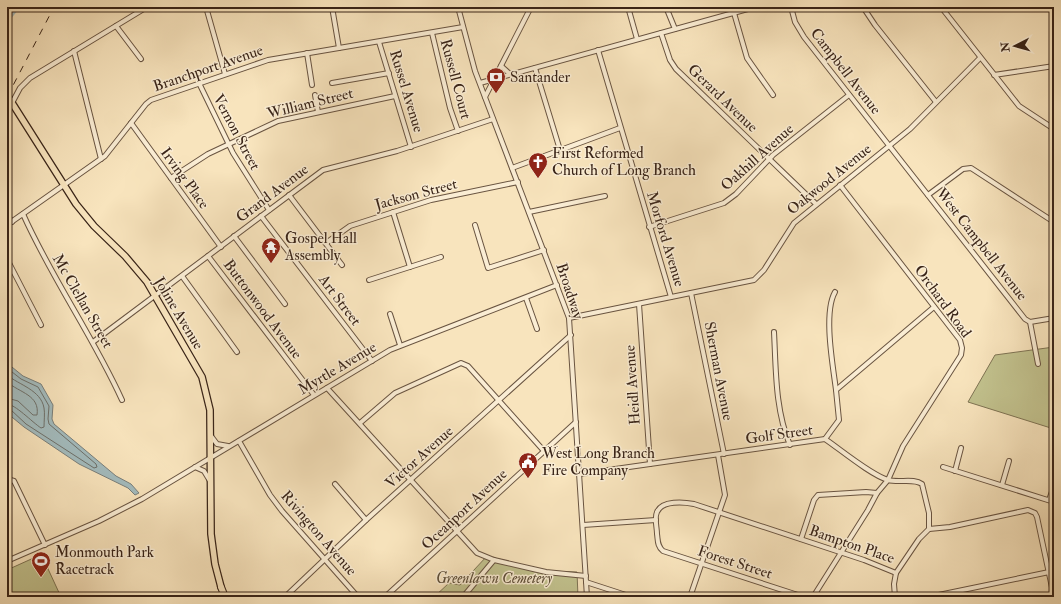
<svg xmlns="http://www.w3.org/2000/svg" width="1061" height="604" font-family="'IM FELL Double Pica',serif">
	<style>
		.green { fill: #c2c28e; stroke: #7e7353 }
		.water { fill: #a3bbbd; stroke: #797f7b }
		.lines { fill: none; stroke-linecap: round; stroke-linejoin: round }
		.shore { stroke: #6e706a; stroke-width: 1 }
		.river { stroke: #a3bbbd; stroke-width: 7 }
		.minor-casing { stroke: #695441; stroke-width: 6 }
		.major-casing { stroke: #392418; stroke-width: 8 }
		.highway-casing { stroke: #392418; stroke-width: 8 }
		.minor { stroke: #faedd4; stroke-width: 4 }
		.major { stroke: #f8e4bd; stroke-width: 5.5 }
		.highway { stroke: #f8e4bd; stroke-width: 6 }
		.rail { stroke: #392418; stroke-width: 1; stroke-dasharray: 7 7; stroke-linecap: butt }
		.labels { text-anchor: middle; stroke-width: 3; stroke-linejoin: round; paint-order: stroke }
		.street-label { font-size: 15px; fill: #392418; stroke: #faedd4 }
		.poi-label { font-size: 15px; fill: #392418; stroke: #faedd4; text-anchor: start }
		.park-label { font-size: 15px; font-style: italic; fill: #5b4c36; stroke: #faedd4 }
	</style>
	<rect width="100%" height="100%" fill="#f8e4bd"/>
	<filter id="stains"><feTurbulence type="fractalNoise" baseFrequency=".005" numOctaves="4"/><feColorMatrix values="0 0 0 0 .2 0 0 0 0 .09 0 0 0 0 .02 0 0 0 .5 -.17"/></filter>
	<radialGradient id="worn" r=".72"><stop offset=".6" stop-color="#630" stop-opacity="0"/><stop offset="1" stop-color="#630" stop-opacity=".3"/></radialGradient>
	<g class="green">
		<path d="M1054,347V429L968,402L995,355Z"/>
		<path d="M38,556L43,558L61,597H7V570Z"/>
		<path d="M487,556L547,571L577,572L578,597H434L449,583L460,585Z"/>
	</g>
	<path class="water" d="M7,363L23,376L41,384L53,405L52,419L54,424L116,476L131,484L139,493L135,495L128,488L79,464L24,427L7,413Z"/>
	<g class="lines">
		<g class="shore">
			<path d="M7,368L21,379L38,387L49,406L48,419L49,424L96,464L97,467L94,468L26,424L11,410L7,409"/>
			<path d="M7,375C19,385 41,390 44,408C45,413 44,421 44,427L41,428C32,422 15,404 7,404"/>
			<path d="M7,382C20,393 40,395 37,415H33L18,401L7,398"/>
		</g>
		<path class="river" d="M7,18L16,7"/>
		<defs>
			<g id="minor">
				<path d="M206,7L225,74"/>
				<path d="M332,7L339,48"/>
				<path d="M458,7L475,71L569,318L587,597"/>
				<path d="M628,7L637,39"/>
				<path d="M666,7L675,29"/>
				<path d="M791,7L795,22L804,37L1025,319L1030,322L1038,364"/>
				<path d="M863,7L875,25L936,102"/>
				<path d="M941,7L1019,106L1054,129"/>
				<path d="M734,13L747,58L773,95"/>
				<path d="M116,26L141,59"/>
				<path d="M432,33L450,108L458,131"/>
				<path d="M661,33L670,60L676,69L816,204"/>
				<path d="M379,42L411,147"/>
				<path d="M598,50L671,297"/>
				<path d="M74,51L101,159"/>
				<path d="M307,53L312,85"/>
				<path d="M501,66L511,75"/>
				<path d="M535,68L560,150"/>
				<path d="M994,75L1054,66"/>
				<path d="M199,83L233,153L269,210"/>
				<path d="M332,83L389,73"/>
				<path d="M480,83L755,7"/>
				<path d="M315,95L318,112"/>
				<path d="M485,97L531,7"/>
				<path d="M12,103L20,88L30,78L147,7"/>
				<path d="M131,123L221,247"/>
				<path d="M512,168L620,128"/>
				<path d="M171,178L208,154L278,121L395,96"/>
				<path d="M289,195L342,265"/>
				<path d="M928,195L963,169L971,168L1054,222"/>
				<path d="M393,212L410,267"/>
				<path d="M529,212L605,196"/>
				<path d="M23,214C52,279 93,336 122,400"/>
				<path d="M7,215L12,222"/>
				<path d="M261,216L372,361"/>
				<path d="M7,225L105,156L146,104L151,100L268,60L463,27"/>
				<path d="M475,225L488,268L544,250"/>
				<path d="M649,227L724,203L736,194L773,155L849,95"/>
				<path d="M234,236L285,304"/>
				<path d="M326,243L350,226L431,200L518,182"/>
				<path d="M208,256L314,395"/>
				<path d="M7,259L41,325"/>
				<path d="M182,276L237,352"/>
				<path d="M369,280L441,257"/>
				<path d="M835,292C823,313 833,366 836,390"/>
				<path d="M691,293L724,454"/>
				<path d="M526,298L537,329"/>
				<path d="M639,304L650,464"/>
				<path d="M390,314L400,345"/>
				<path d="M569,318L754,280L764,270L794,223L910,129L980,58"/>
				<path d="M1030,322L1054,318"/>
				<path d="M774,332C776,369 775,410 790,445"/>
				<path d="M93,342L323,170L397,151L493,119"/>
				<path d="M327,388L477,553L494,560L546,572L586,576"/>
				<path d="M360,423L395,393L461,363L468,366L544,451"/>
				<path d="M211,436L217,444L228,446"/>
				<path d="M825,439C841,450 871,475 888,480C899,483 914,478 922,484L929,513V529"/>
				<path d="M239,441L270,495L282,511L358,597"/>
				<path d="M195,467L204,471L210,481"/>
				<path d="M943,467L1054,502"/>
				<path d="M955,471L961,448"/>
				<path d="M580,474L825,439L839,420L836,390L934,307"/>
				<path d="M7,479L14,481L45,545"/>
				<path d="M335,484L366,520"/>
				<path d="M1002,485L1009,461"/>
				<path d="M1049,500L1054,486"/>
				<path d="M583,525L656,520"/>
				<path d="M801,539L814,500L818,495L866,492L877,493"/>
				<path d="M7,561L99,521L142,499L390,350L557,285"/>
				<path d="M586,582L632,597"/>
				<path d="M285,597L366,520L571,335"/>
				<path d="M385,597L576,422"/>
				<path d="M463,597L494,560"/>
				<path d="M690,597L725,495L718,455"/>
				<path d="M804,597L663,551C657,546 658,540 657,534C657,527 654,518 657,512C662,500 684,502 694,504L864,560L896,573"/>
				<path d="M813,597L868,510L877,493L888,480L903,446L961,355L962,348L960,340L840,185"/>
				<path d="M895,597L894,584L896,573L919,539L929,529L950,527L1028,510L1035,513L1037,517L1054,597"/>
				<path d="M929,597L1054,571"/>
			</g>
			<path id="major" d="M7,95L76,204L94,226L125,256L147,282L202,377L210,410L211,534L215,564L221,587"/>
			<path id="highway" d="M221,587L225,597"/>
		</defs>
		<use href="#minor" class="minor-casing"/>
		<use href="#major" class="major-casing"/>
		<use href="#highway" class="highway-casing"/>
		<use href="#minor" class="minor"/>
		<use href="#major" class="major"/>
		<use href="#highway" class="highway"/>
		<path class="rail" d="M7,97L54,7"/>
	</g>
	<defs>
		<symbol id="bank-pin" viewBox="-11 -11 22 30"><path d="M0 17L-7.5 6A9.5 9.5 0 1 1 7.5 6Z" fill="#8f2418" stroke="#faedd4"/><path d="M-6-4H6V4H-6ZM0-2.3a2.3 2.3 0 1 0 0 4.6a2.3 2.3 0 1 0 0-4.6Z" fill="#fff"/></symbol>
		<symbol id="church-pin" viewBox="-11 -11 22 30"><path d="M0 17L-7.5 6A9.5 9.5 0 1 1 7.5 6Z" fill="#8f2418" stroke="#faedd4"/><path d="M-1.2-6h2.4v3.5h3.3v2.4h-3.3V6h-2.4V-.1h-3.3v-2.4h3.3Z" fill="#fff"/></symbol>
		<symbol id="temple-pin" viewBox="-11 -11 22 30"><path d="M0 17L-7.5 6A9.5 9.5 0 1 1 7.5 6Z" fill="#8f2418" stroke="#faedd4"/><path d="M0-6L5-2H3V0L6.5 2.5H4V6H1.5V3h-3V6H-4V2.5H-6.5L-3 0V-2H-5Z" fill="#fff"/></symbol>
		<symbol id="civic-pin" viewBox="-11 -11 22 30"><path d="M0 17L-7.5 6A9.5 9.5 0 1 1 7.5 6Z" fill="#8f2418" stroke="#faedd4"/><path d="M-.6-6.5H3V-4.5H.6V-3L4-1V1h2V6H-6V1h2V-1L-.6-3ZM-1.2 2.5V6h2.4V2.5Z" fill="#fff"/></symbol>
		<symbol id="stadium-pin" viewBox="-11 -11 22 30"><path d="M0 17L-7.5 6A9.5 9.5 0 1 1 7.5 6Z" fill="#8f2418" stroke="#faedd4"/><path d="M0-5a6.5 5 0 1 0 0 10a6.5 5 0 1 0 0-10ZM-3.5-1.8h7v3.6h-7Z" fill="#fff"/></symbol>
	</defs>
	<g fill-rule="evenodd">
		<use href="#bank-pin" x="485" y="66" width="22" height="30"/>
		<use href="#church-pin" x="527" y="151" width="22" height="30"/>
		<use href="#temple-pin" x="260" y="236" width="22" height="30"/>
		<use href="#civic-pin" x="517" y="451" width="22" height="30"/>
		<use href="#stadium-pin" x="30" y="550" width="22" height="30"/>
	</g>
	<g class="labels">
		<g class="street-label">
			<text transform="translate(208 68) rotate(-19)" y="5">Branchport Avenue</text>
			<text transform="translate(846 71) rotate(52)" y="5">Campbell Avenue</text>
			<text transform="translate(456 79) rotate(75)" y="5">Russell Court</text>
			<text transform="translate(407 91) rotate(73)" y="5">Russel Avenue</text>
			<text transform="translate(723 98) rotate(44)" y="5">Gerard Avenue</text>
			<text transform="translate(310 103) rotate(-14)" y="5">William Street</text>
			<text transform="translate(237 132) rotate(62)" y="5">Vernon Street</text>
			<text transform="translate(757 157) rotate(-42)" y="5">Oakhill Avenue</text>
			<text transform="translate(185 178) rotate(54)" y="5">Irving Place</text>
			<text transform="translate(829 179) rotate(-39)" y="5">Oakwood Avenue</text>
			<text transform="translate(272 193) rotate(-37)" y="5">Grand Avenue</text>
			<text transform="translate(416 194) rotate(-15)" y="5">Jackson Street</text>
			<text transform="translate(666 239) rotate(73)" y="5">Morford Avenue</text>
			<text transform="translate(982 244) rotate(52)" y="5">West Campbell Avenue</text>
			<text transform="translate(570 291) rotate(72)" y="5">Broadway</text>
			<text transform="translate(340 300) rotate(53)" y="5">Art Street</text>
			<text transform="translate(83 301) rotate(60)" y="5">Mc Clellan Street</text>
			<text transform="translate(943 301) rotate(54)" y="5">Orchard Road</text>
			<text transform="translate(263 309) rotate(53)" y="5">Buttonwood Avenue</text>
			<text transform="translate(179 313) rotate(59)" y="5">Joline Avenue</text>
			<text transform="translate(337 368) rotate(-31)" y="5">Myrtle Avenue</text>
			<text transform="translate(719 371) rotate(79)" y="5">Sherman Avenue</text>
			<text transform="translate(632 385) rotate(-94)" y="5">Heidl Avenue</text>
			<text transform="translate(779 434) rotate(-8)" y="5">Golf Street</text>
			<text transform="translate(419 457) rotate(-42)" y="5">Victor Avenue</text>
			<text transform="translate(464 509) rotate(-43)" y="5">Oceanport Avenue</text>
			<text transform="translate(319 533) rotate(49)" y="5">Rivington Avenue</text>
			<text transform="translate(852 544) rotate(19)" y="5">Bampton Place</text>
			<text transform="translate(735 562) rotate(18)" y="5">Forest Street</text>
		</g>
		<g class="poi-label">
			<text x="510" y="82">Santander</text>
			<text x="552" y="158">First Reformed<tspan x="552" dy="17">Church of Long Branch</tspan></text>
			<text x="285" y="243">Gospel Hall<tspan x="285" dy="17">Assembly</tspan></text>
			<text x="542" y="458">West Long Branch<tspan x="542" dy="17">Fire Company</tspan></text>
			<text x="55" y="557">Monmouth Park<tspan x="55" dy="17">Racetrack</tspan></text>
		</g>
		<g class="park-label">
			<text x="494" y="583">Greenlawn Cemetery</text>
		</g>
	</g>
	<rect width="1061" height="604" fill="none" stroke="#f8e4bd" stroke-width="24"/>
	<rect x="8" y="8" width="1045" height="588" fill="none" stroke="#392418" stroke-width="2"/>
	<rect x="12" y="12" width="1037" height="580" fill="none" stroke="#392418"/>
	<g transform="translate(1015 46) rotate(264)" stroke="#faedd4" stroke-width="3" paint-order="stroke">
	<path d="M0-3L7 15L0 10L-7 15Z" fill="#392418"/>
	<text y="-6" font-size="11" font-weight="bold" text-anchor="middle" fill="#392418">N</text>
	</g>
	<rect width="100%" height="100%" filter="url(#stains)"/>
	<rect width="100%" height="100%" fill="url(#worn)"/>
</svg>
